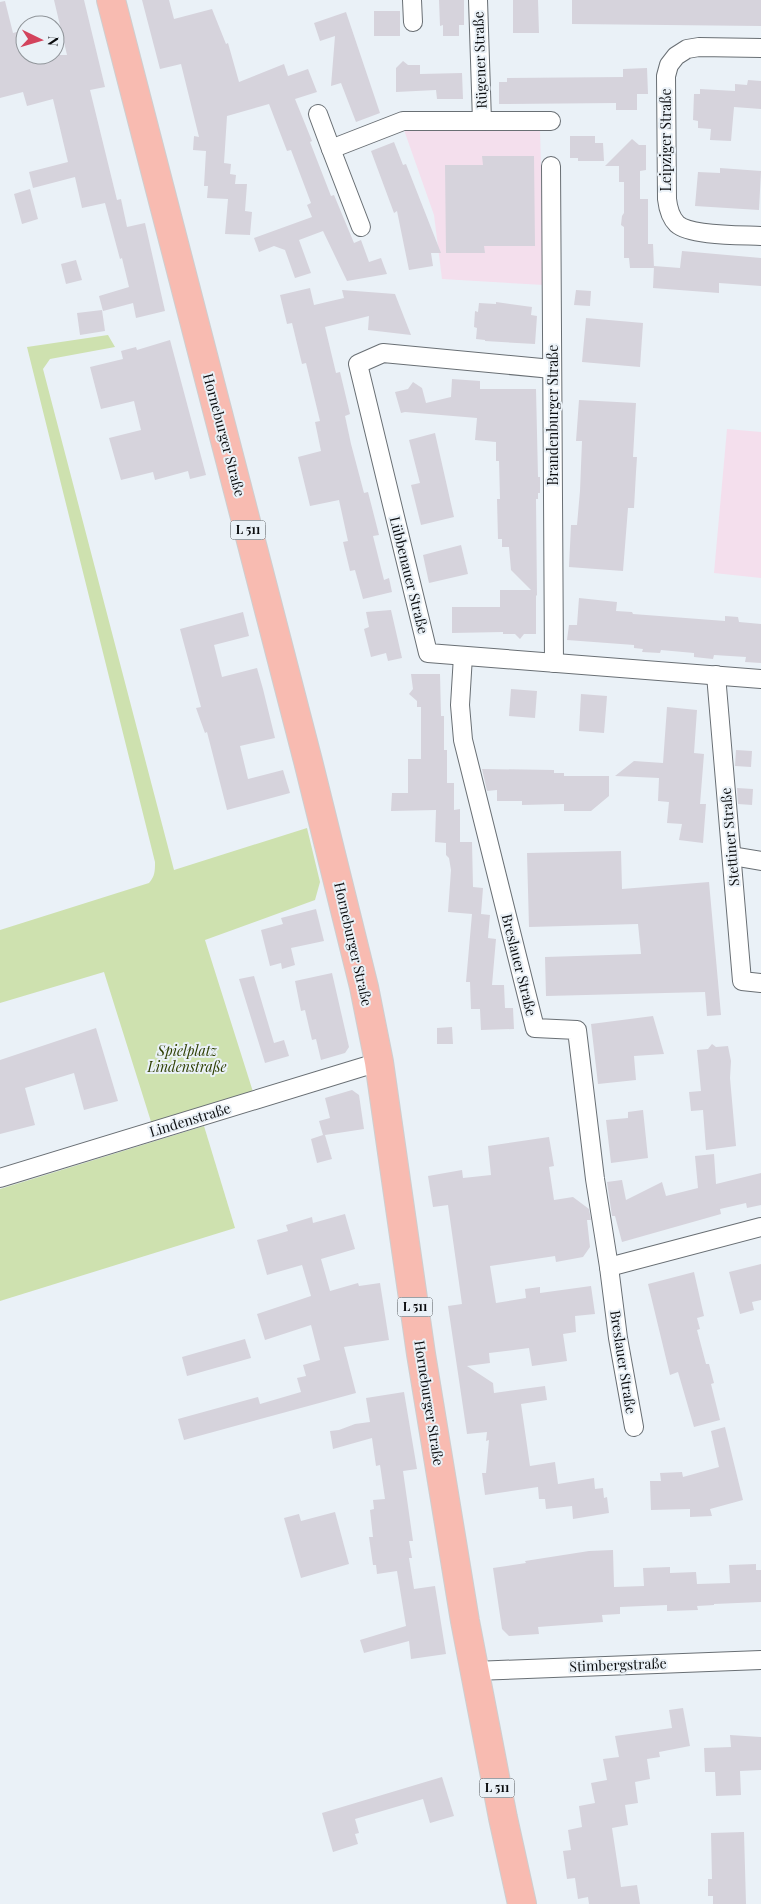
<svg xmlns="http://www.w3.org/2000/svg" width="761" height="1904" font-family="'Playfair Display',serif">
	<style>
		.education { fill: #f4dfed }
		.green { fill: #cee1af }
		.building { fill: #d6d3dc }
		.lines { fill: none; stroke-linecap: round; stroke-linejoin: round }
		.street-casing { stroke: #696f74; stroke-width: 20 }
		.primary-casing { stroke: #cececf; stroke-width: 30 }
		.street { stroke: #fff; stroke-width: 18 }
		.primary { stroke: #f8bbb1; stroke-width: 28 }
		.labels { text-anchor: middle; stroke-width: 4; stroke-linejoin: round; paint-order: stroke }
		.shield { fill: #eaf1f7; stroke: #4d5154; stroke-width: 1 }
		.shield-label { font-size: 12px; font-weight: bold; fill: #0a0c0e }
		.street-label { font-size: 14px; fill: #0a0c0e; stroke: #eaf1f7 }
		.park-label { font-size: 14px; font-style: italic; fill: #2d3e00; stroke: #eaf1f7 }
	</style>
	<rect width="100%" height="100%" fill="#eaf1f7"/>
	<g class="education">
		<path d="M540,129L544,285L442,279L434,215L404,130Z"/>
		<path d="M727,429L761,432V578L714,573Z"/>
	</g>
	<g class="green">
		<path d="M108,335L115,347L50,359L43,369L174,870L307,828L320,882L315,900L205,940L254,1095L153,1128L104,972L0,1003V930L149,883C155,876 155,871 155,862L27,347Z"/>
		<path d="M204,1126L235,1228L0,1301V1189Z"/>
	</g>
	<g class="building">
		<path d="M54,0H84L105,87L90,90L117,200L121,199L127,227L145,223L165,311L136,318L133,303L103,311L99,296L129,287L122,258L120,259L105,203L82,208L75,177L33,188L29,172L68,162L53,99L27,106L23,92L0,98V2L5,1L13,33L25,30V55H67Z"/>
		<path d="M142,0H169L174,19L212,9L226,44L228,43L239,82L284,64L288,76L308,69L317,92L295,99L312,141L310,142L331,196L334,195L354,243L361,240L369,262L381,258L387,274L347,281L323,231L299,240L311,273L295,278L285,250L274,246L259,252L254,238L312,217L307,205L311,203L291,150L287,151L269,104L227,116L224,163L231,164L230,174L236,175L235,184H247L245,211L252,212L250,235L225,234L228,199L207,198L208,186H204L206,151L193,150L194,136L199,137L181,64L160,69Z"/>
		<path d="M439,0H464V25H459V36H443V25L440,26Z"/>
		<path d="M513,0H538L539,33H513Z"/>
		<path d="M572,0H761V26L572,24Z"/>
		<rect x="374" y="11" width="26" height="25"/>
		<path d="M346,12L380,113L356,122L341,83L331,86L335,36L320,41L314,23Z"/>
		<path d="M403,61L408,65H420V74L462,73L463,99H437L436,90L396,92V68Z"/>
		<path d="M647,68L648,94H637V110H616V103L499,104V82H507V78L623,77V69Z"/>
		<path d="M748,80L761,81V109L734,107L731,141L710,140L711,129L698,128V121L693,120L694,94H700V89L735,91V84L747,85Z"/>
		<path d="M570,136H595V143H603L604,161H578V158H570Z"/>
		<path d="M632,139L639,145H646V170L640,171V199H648V244H653L654,268H630L629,258H624V227L621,225L622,216L624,213V182H619V166H605Z"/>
		<path d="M394,142L403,165L406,164L441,253H431L433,266L409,270L397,211L394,213L371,151Z"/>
		<path d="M482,156H534L535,246H484L485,253H446L445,165H483Z"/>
		<path d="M720,168L761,171L759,210L695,206L698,172L720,173Z"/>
		<path d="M30,189L38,219L22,224L14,194Z"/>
		<path d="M682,251L761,258V286L719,283V293L653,288L654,266L680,268Z"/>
		<path d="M76,260L82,280L66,284L61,264Z"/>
		<path d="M310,288L314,305L344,298L342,290L395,294L411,335L368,330L369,316L325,327L336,373L340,372L350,414L345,416L351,444L364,493L368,492L379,535L373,536L384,580L389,578L392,592L363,599L355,570L350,571L343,542L348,541L339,500L310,506L298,457L321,451L315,422L320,421L306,363L302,364L292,323L287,324L280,295Z"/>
		<path d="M576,290L591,291L590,306L574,305Z"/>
		<path d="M496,302L532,307L531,315L537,316L535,344L485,341V340L476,339L477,328L474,327L475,311L478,312L479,303L496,304Z"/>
		<path d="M102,310L105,331L80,335L77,313Z"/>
		<path d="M586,318L643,323L640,367L582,362Z"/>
		<path d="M170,340L206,475L190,479L188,471L155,480L153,472L121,480L109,438L141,430L134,401L101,409L90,367L123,359L121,351L136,347L137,350Z"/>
		<path d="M452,379L480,381V389H536L538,477H540V493H538V499H536L537,596L536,595V634H524L520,639L515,634H503V632L452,633V607H500V590H531L511,570L509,547H502V539H498L497,499H500L499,461H496V442L475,440L477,418L405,412L401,413L395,392L408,389L413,382L422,388L426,403L451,397Z"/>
		<path d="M579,400L636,403L633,457H637L636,472L634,508H628L623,571L569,567L571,525H577L580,491L582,441H576Z"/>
		<path d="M435,433L454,517L421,525L411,485L420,483L409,440Z"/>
		<path d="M461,545L468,574L429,583L423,555Z"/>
		<path d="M579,598L617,602L616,611L632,612L633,614L725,621V616L738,617L739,622L761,624V663L745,662L746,657L714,655L713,659L694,657V653L661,650L660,653L642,652L643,649L634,648V645L567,640L569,625H577Z"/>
		<path d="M391,610L402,658L388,661L386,653L371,657L364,629L369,627L366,612Z"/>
		<path d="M243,612L249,636L214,645L222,677L257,668L263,689L275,738L240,746L248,779L283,770L290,793L227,810L207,732L205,733L196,708L201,707L180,629Z"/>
		<path d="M411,674H440L441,716H444V750H447V783H454V810L460,809V842H472L473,887L483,888L481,914L490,915L488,938L496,939L492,985H504L505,1008H513L514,1029L481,1030L480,1009H471L470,982H466L472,914L448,912L451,870L449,858L446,855V843L435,842L436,810L391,811L392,793H408V759H421V707H417V701L409,694L413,689Z"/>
		<path d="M511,689L537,691L535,718L509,716Z"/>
		<path d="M581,694L607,696L604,733L579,731Z"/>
		<path d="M667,707L697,710L694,753L704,754L700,804H706L703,843L679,840L682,824L667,823L669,802L658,801L659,778L615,776L634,761L663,763Z"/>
		<path d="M736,750L752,751L751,767L735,766Z"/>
		<path d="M482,769L554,770V773H564V776H609V796L591,811H564V804L522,805V801H497V790L487,791Z"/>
		<path d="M737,788L753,789L752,805L738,804Z"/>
		<path d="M621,851L622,889L709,882L721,1015L707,1016L705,992L546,996L545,957L641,954L638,924L529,927L527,853Z"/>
		<path d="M316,909L324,941L291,948L295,965L282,969L281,963L270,966L261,930L283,924L281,918Z"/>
		<path d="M332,973L349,1047L345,1053L321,1060L316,1039L312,1040L305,1010L301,1011L295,981Z"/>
		<path d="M254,976L274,1043L284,1040L289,1056L265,1063L239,979Z"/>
		<path d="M653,1016L664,1054L634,1056L636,1080L598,1084L591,1024Z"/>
		<path d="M452,1027L453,1044H437V1028Z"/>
		<path d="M96,1028L118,1101L84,1110L74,1073L25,1088L35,1125L0,1134V1060Z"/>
		<path d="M712,1044L716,1047L728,1046L731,1061L730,1078L736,1146L706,1150L703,1110L691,1111L689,1092L701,1091L697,1050L708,1049Z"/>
		<path d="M352,1090L359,1095L364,1129L325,1135L332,1159L317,1163L311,1139L323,1135L319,1121L330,1118L325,1098Z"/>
		<path d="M643,1110L648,1158L611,1163L606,1120L628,1118V1112Z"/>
		<path d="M549,1137L554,1166L549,1167L554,1200L573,1197L589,1209L591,1220H587L590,1247L583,1257L556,1262L555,1256L490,1266L496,1303L526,1298L525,1289L540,1287V1293L591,1286L595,1314L575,1316L576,1332L563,1334L567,1361L532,1366L529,1348L489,1353L490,1363L467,1366L493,1383L494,1393L545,1386L547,1400L521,1404L530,1466L555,1462L558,1484L594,1478L595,1489L603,1488L604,1498L607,1497L609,1513L573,1519L572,1506L546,1509L545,1499H539L538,1487L485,1495L482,1473H486L489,1440L486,1441L487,1432L467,1434L448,1306L462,1304L448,1205L433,1207L428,1176L462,1170L463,1178L491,1175L488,1146Z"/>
		<path d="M714,1154L716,1184L761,1173V1205L747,1208L746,1203L720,1209L721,1214L622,1242L615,1216H612L607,1182L622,1180L626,1200L662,1182L666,1196L698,1188L695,1156Z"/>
		<path d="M345,1214L355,1249L321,1259L330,1291L358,1283L359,1286L380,1283L389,1340L344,1347L356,1393L184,1440L178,1419L258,1397L260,1404L301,1392L297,1378L306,1376L303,1365L320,1360L311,1325L265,1340L257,1314L311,1296L302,1265L267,1275L257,1240L288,1231L286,1225L312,1217L313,1223Z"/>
		<path d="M761,1264V1300L752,1302L754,1310L740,1314L729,1272Z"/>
		<path d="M694,1272L704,1316L697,1318L700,1329L697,1330L706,1364H709L714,1383L711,1384L720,1420L694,1427L678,1372L670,1375L648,1284Z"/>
		<path d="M245,1339L251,1358L187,1376L182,1357Z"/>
		<path d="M404,1392L417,1469L403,1471L413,1541H409L412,1558H409L414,1589L435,1586L446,1654L411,1659L409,1641L364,1653L360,1640L406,1626L397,1571L377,1574L376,1565H373L369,1537H373L370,1510L374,1509L373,1500L385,1499L380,1465L376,1466L372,1438L333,1449L330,1431L339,1430L355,1424L370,1422L366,1398Z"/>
		<path d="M725,1427L743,1500L710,1509L712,1516L690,1517V1509L651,1510L650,1481H661L660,1473L682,1472L683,1477L719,1467L711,1431Z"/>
		<path d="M335,1512L349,1564L301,1578L284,1518L299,1514L301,1521Z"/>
		<path d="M613,1550L614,1587L644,1586L643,1568L670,1567V1573L696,1572L697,1584L730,1583L729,1565L756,1564V1570H761V1602L714,1604V1605L697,1606L698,1610L667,1611V1605L620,1607V1614L602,1615L603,1622L538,1627L539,1634L509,1636L502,1629L493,1568L526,1563L525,1561L589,1551Z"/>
		<path d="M683,1708L690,1746L659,1752L660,1757L647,1759L650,1779L635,1782L638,1803L625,1805L628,1825L612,1828L621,1887L637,1885L640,1904H589L588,1897L578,1899L575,1878L567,1879L563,1851L571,1850L568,1830L582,1827L579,1806L595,1803L591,1783L607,1780L603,1759L619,1757L615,1736L672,1728L669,1710Z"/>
		<path d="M730,1735L761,1737V1770L740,1771L741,1795L716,1796L715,1772H705L704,1748L731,1747Z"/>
		<path d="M442,1777L454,1816L430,1823L423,1799L355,1819L359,1833L355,1834L358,1844L333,1852L322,1813Z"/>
		<path d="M744,1832L746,1904H713V1896H708V1879H712L711,1833Z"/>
	</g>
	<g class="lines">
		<defs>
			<g id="street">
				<path d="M412,0L413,22"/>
				<path d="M478,0L482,121H551"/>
				<path d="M761,48L699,47L687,49L676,56L669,65L666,76L667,199C668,208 670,217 677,224C690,236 741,235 761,236"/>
				<path d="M318,114L331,149"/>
				<path d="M551,166L554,663"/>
				<path d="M361,227L331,149L403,121H482"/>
				<path d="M552,369L383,353L358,364L428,653L761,679"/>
				<path d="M463,656L460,705L463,740L535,1028L577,1030L595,1179L609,1267L761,1227"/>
				<path d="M716,675L742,981L761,983"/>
				<path d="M732,856L761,861"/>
				<path d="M0,1178L379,1062"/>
				<path d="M609,1267L618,1338L634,1427"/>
				<path d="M474,1671L761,1660"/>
			</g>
			<path id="primary" d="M111,0L308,761L364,987L379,1062L421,1354L465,1621L503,1818L522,1904"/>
		</defs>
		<use href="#street" class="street-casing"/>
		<use href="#primary" class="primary-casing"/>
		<use href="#street" class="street"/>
		<use href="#primary" class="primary"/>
	</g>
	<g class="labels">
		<g class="shield">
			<rect x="230.5" y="520.5" width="35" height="19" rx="4"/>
			<rect x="397.5" y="1297.5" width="35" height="19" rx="4"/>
			<rect x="479.5" y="1778.5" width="35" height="19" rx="4"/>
		</g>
		<g class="shield-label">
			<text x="248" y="534">L 511</text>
			<text x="415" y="1311">L 511</text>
			<text x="497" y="1792">L 511</text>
		</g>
		<g class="street-label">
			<text transform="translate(480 60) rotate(-92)" y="5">Rügener Straße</text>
			<text transform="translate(666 140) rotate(-90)" y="5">Leipziger Straße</text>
			<text transform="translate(553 415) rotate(-90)" y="5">Brandenburger Straße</text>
			<text transform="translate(224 435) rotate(75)" y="5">Horneburger Straße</text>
			<text transform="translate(409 575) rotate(76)" y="5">Lübbenauer Straße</text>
			<text transform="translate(730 837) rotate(-95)" y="5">Stettiner Straße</text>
			<text transform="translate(353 944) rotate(77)" y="5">Horneburger Straße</text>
			<text transform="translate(519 965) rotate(76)" y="5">Breslauer Straße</text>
			<text transform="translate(190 1120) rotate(-17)" y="5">Lindenstraße</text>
			<text transform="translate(623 1362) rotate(81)" y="5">Breslauer Straße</text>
			<text transform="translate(429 1403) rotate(81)" y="5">Horneburger Straße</text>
			<text transform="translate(618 1665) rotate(-2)" y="5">Stimbergstraße</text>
		</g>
		<g class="park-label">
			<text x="187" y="1056">Spielplatz<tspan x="187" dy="16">Lindenstraße</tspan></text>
		</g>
	</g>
	<g transform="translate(40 40) rotate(95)"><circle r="24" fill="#eaf1f7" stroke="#90959a"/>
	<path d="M0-4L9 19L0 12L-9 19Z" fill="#d3435c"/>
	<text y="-8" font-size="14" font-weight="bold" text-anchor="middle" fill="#0a0c0e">N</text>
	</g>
</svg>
